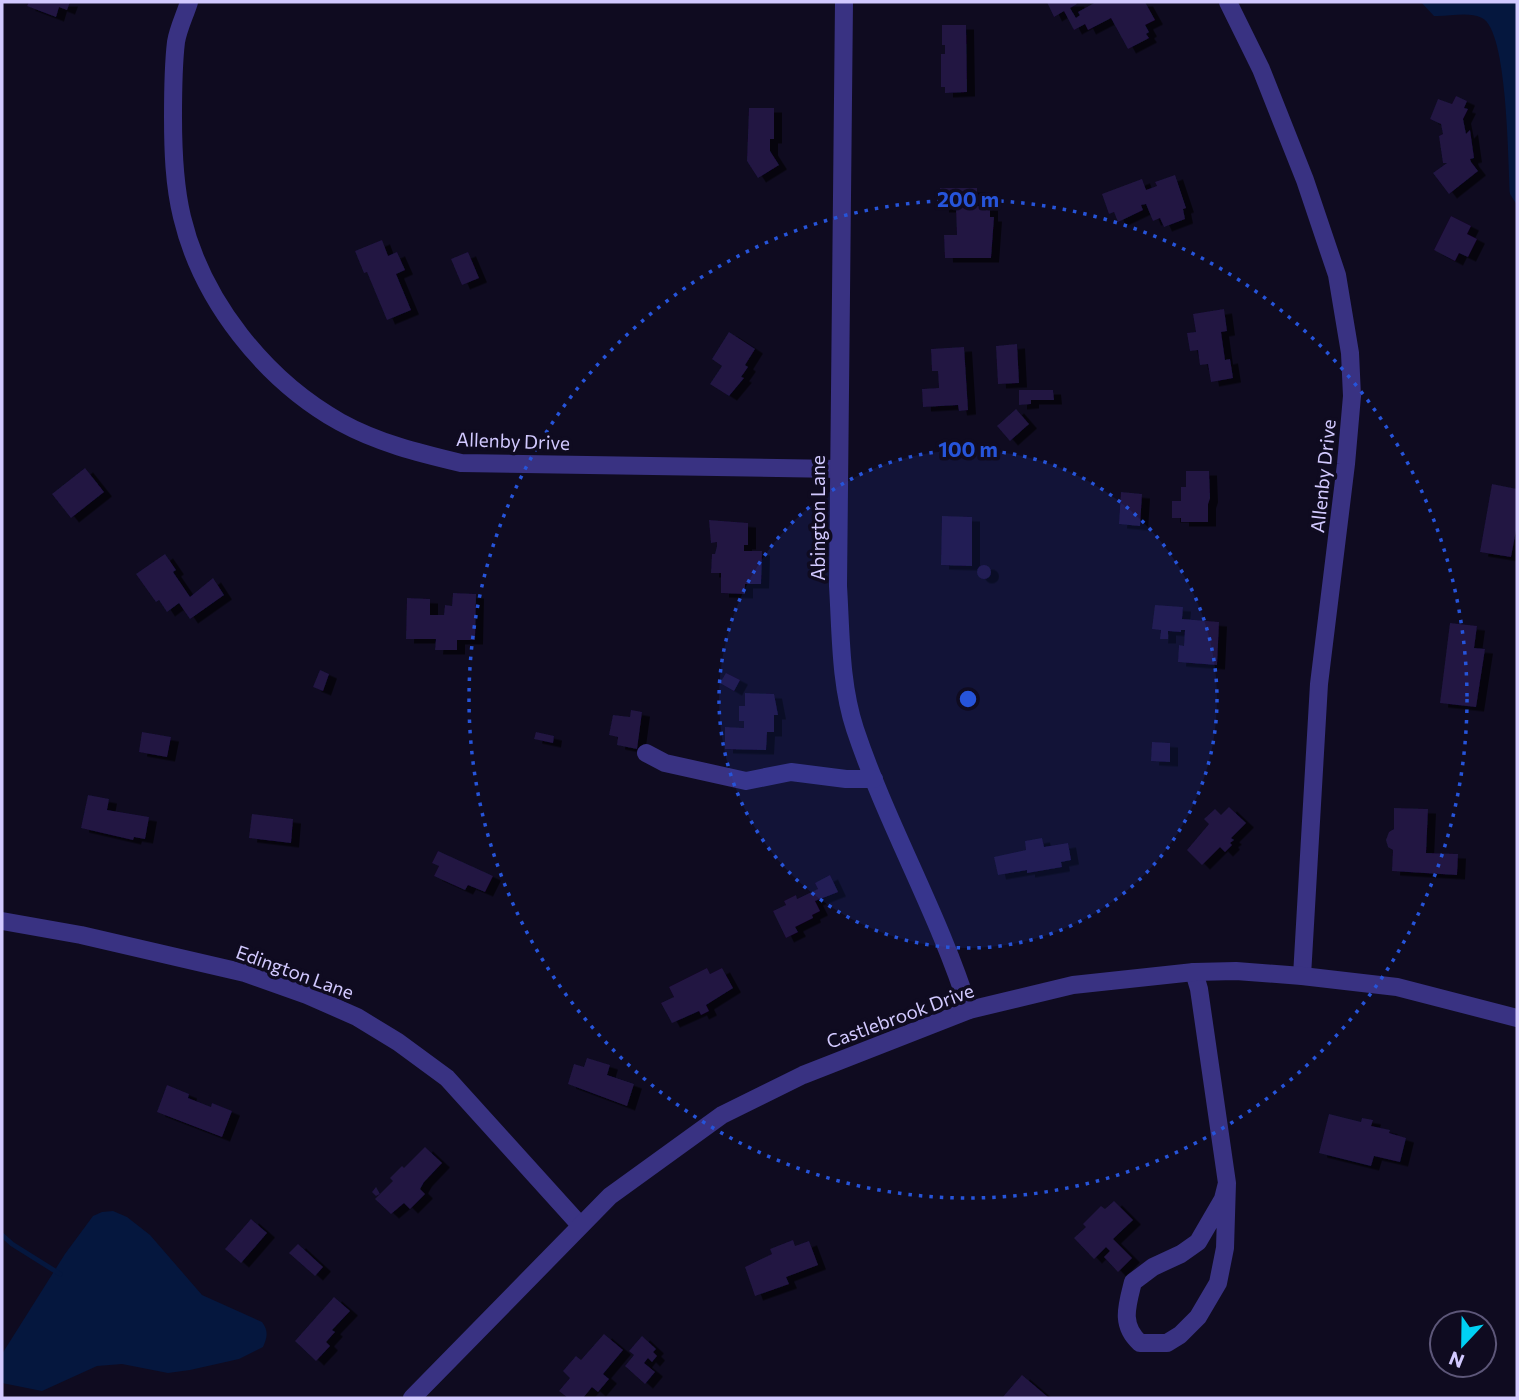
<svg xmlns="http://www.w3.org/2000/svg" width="1519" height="1400" font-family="Commissioner,sans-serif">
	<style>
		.water { fill: #05173e }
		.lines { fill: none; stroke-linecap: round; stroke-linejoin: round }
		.stream { stroke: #05173e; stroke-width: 5 }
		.building { fill: #201542; filter: url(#shadow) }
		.minor { stroke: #393282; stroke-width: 18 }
		.ring { fill: none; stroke: #2654da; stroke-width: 3.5; stroke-dasharray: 3.5 7 }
		.labels { text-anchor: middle; stroke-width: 7; stroke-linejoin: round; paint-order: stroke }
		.street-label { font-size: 19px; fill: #d2c9ff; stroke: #0f0b20 }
		.centre { fill: #2654da; stroke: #0f0b20; stroke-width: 3.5 }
		.ring-label { font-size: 21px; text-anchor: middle; font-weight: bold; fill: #2654da; stroke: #0f0b20; stroke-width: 7; stroke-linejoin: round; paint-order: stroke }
	</style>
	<defs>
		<filter id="shadow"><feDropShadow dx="8" dy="4.5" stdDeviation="0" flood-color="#0009"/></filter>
	</defs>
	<rect width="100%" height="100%" fill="#0f0b20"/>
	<g class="water">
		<path d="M1421,2H1517V205L1510,194C1508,164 1508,30 1482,18C1468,11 1448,17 1434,16Z"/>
		<path d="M113,1211L127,1217L150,1235L202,1295L262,1322C269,1331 267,1338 263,1347L239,1359L190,1370L168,1373L122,1364L97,1366L42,1391L2,1383V1354L65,1254L93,1216L102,1212Z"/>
	</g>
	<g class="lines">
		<path class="stream" d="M2,1235L12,1244L60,1274"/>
	</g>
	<g class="building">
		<path d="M29,2H70L67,10L59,7L56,17L27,6Z"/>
		<path d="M1047,2H1076L1077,4L1070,8L1076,18L1080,15L1078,12L1096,2H1145L1155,20L1145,25L1149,32L1146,34L1149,38L1128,49L1111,18L1088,30L1085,24L1074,30L1064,11L1054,17Z"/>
		<path d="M942,25H966L967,92L945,93V87H941V54H945V45H942Z"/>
		<path d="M1456,96L1467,101L1464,108L1468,109L1463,119L1466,134L1470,130L1474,158L1470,159L1471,162L1478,171L1449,194L1433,173L1447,163H1443L1439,136L1443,134L1441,124L1430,119L1438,99L1452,104Z"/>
		<path d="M749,108H774V139H770V151L779,165L758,178L747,161Z"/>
		<path d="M1175,175L1186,208L1183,209L1185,219L1164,227L1160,218L1153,221L1146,204L1141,205L1143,210L1118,222L1114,212L1109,214L1102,194L1142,179L1146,190L1157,186L1155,182Z"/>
		<path d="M940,188H977V206H990V217H994L991,258H945L944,235H957L956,208H941Z"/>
		<path d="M1451,216L1471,226L1467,234L1477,239L1468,257L1459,253L1455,261L1434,250Z"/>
		<path d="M382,240L388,256L397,252L405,270L396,274L411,310L387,320L367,272L364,273L355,251Z"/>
		<path d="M468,252L479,278L462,285L451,259Z"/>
		<path d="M1224,309L1227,331L1221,332L1225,360L1230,359L1233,378L1211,382L1208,364L1200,365L1198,350L1190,351L1187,333L1196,332L1193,314Z"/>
		<path d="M729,332L755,349L745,365L748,367L741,377L744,378L729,396L710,384L722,366L712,359Z"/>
		<path d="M1017,344L1019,383L998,384L996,346Z"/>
		<path d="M964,347L968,410L959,411L958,405L923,407L922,389L939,388L938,371H932L931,349Z"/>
		<path d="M1019,390H1053L1054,400H1031V404L1019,405Z"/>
		<path d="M1016,409L1029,424L1010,441L997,426Z"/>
		<path d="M85,468L104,492L71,518L52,494Z"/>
		<path d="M1186,471H1209L1210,498L1208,504V522H1181V518H1172V501H1181V487H1186Z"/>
		<path d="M1492,484L1517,489V525L1511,557L1480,552Z"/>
		<path d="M1121,492L1142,494L1140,526L1119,524Z"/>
		<path d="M942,516L972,517V566L941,565Z"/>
		<path d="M709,520L748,523V545H744V551H762L761,584H745V594L721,593V573H711L712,554H715L717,546V542L711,543Z"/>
		<path d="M165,554L176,570L173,572L190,597L213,578L224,595L190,619L179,603L167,612L159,600L156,602L136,574Z"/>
		<circle cx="984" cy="572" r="7"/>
		<path d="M453,593L476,594L475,640H457V650H435L436,639H406L407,598L430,599V615H444L445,605L452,606Z"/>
		<path d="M1155,605L1183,607L1182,619L1219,622L1217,665L1178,662L1179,645L1184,646L1185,630H1181V632L1168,631V639H1160L1161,630L1152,629Z"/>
		<path d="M1450,623L1477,626L1474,648L1485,649L1476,707L1440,703Z"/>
		<path d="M320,670L329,674L323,691L313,687Z"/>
		<path d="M726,673L740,680L734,691L720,683Z"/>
		<path d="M745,693L774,694L778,715H774V732H767L766,750L725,749V727L744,728V721H739V706H745Z"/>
		<path d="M631,710L642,712L637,749L617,745L618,737L609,735L613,715L630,717Z"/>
		<path d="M142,732L171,737L167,757L139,752Z"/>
		<path d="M536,732L554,736L553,743L534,739Z"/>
		<path d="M1152,742L1170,743V762L1151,761Z"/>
		<path d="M88,795L109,799L107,810L149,817L145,839L134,837L133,840L81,828Z"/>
		<path d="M1229,807L1246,823L1231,838L1234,840L1230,843L1232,845L1225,852L1220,847L1202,865L1187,850L1209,824L1204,819L1215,809L1221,815Z"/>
		<path d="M1394,808L1428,809L1426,853L1458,854L1457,875L1392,871L1393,850L1388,847L1386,840L1389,832L1394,829Z"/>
		<path d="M252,814L293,819L291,843L249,838Z"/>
		<path d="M1042,838L1044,847L1068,843L1071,860L1061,862L1062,867L1027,873V870L998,875L994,857L1026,850L1025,841Z"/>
		<path d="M438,851L493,876L485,892L468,885L465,890L434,876L439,866L432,863Z"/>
		<path d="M830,875L838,892L815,901L820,911L812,915L813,918L795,927L798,932L786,938L773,911L786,905L784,901L796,895L797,899L818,889L815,883Z"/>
		<path d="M707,968L710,974L722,968L733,988L706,1005L709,1011L701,1015L699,1011L672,1023L661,1003L674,997L669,987Z"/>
		<path d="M587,1058L610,1065L607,1075L634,1084L627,1106L568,1084L574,1064L584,1067Z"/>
		<path d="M167,1085L189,1094L188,1098L211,1107L212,1103L232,1111L222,1137L157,1112Z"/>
		<path d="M1329,1114L1361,1122L1362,1118L1373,1120L1371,1126L1390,1130L1389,1133L1406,1138L1400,1162L1374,1156L1371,1166L1319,1153Z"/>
		<path d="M425,1147L442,1163L424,1182L420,1189L425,1194L410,1209L404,1203L391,1214L375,1199L380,1194L376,1196L372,1192L376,1187L380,1194L393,1181L390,1178L402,1166L404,1168Z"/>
		<path d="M1114,1201L1133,1220L1113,1239L1132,1258L1118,1272L1104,1257L1110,1251L1106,1247L1094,1259L1074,1238L1086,1227L1083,1224L1101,1206L1105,1209Z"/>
		<path d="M251,1219L267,1233L241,1263L225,1249Z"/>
		<path d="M793,1240L795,1246L809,1241L818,1265L786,1277L789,1284L755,1296L745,1267L772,1254L770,1249Z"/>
		<path d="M298,1244L323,1267L315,1276L289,1253Z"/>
		<path d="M334,1297L350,1311L332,1330L335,1332L326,1342L330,1346L316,1361L295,1341Z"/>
		<path d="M604,1334L623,1350L603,1374L609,1379L598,1392L592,1387L583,1398H568L559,1391L570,1378L563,1371L576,1356L581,1360Z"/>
		<path d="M642,1336L656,1349L653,1352L657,1356L652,1362L648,1358L644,1363L655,1372L645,1384L625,1366L634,1355L629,1351Z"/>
		<path d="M1022,1375L1049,1398H1002Z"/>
	</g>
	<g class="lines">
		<g class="minor">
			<path d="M189,2C185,15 178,29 176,42C173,67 173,92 173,117C173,150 174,184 182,217C202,301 265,380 340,422C378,443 419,453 461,463L839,469"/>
			<path d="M844,2L838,586C841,634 840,683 855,729C887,825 939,914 969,1010"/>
			<path d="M1228,2L1261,69L1305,180L1337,275L1350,353L1352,396L1346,464L1319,684L1302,976"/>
			<path d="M646,753L665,763L746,781L791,772L846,779H874"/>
			<path d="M2,921L81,935L245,973L307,995L357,1017L398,1042L447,1078L580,1225"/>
			<path d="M1194,972L1199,989L1227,1183L1225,1248L1218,1283L1198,1317L1180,1335L1167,1343H1140C1120,1325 1127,1306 1133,1282L1153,1267L1181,1254L1198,1242L1223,1199L1227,1183"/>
			<path d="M412,1398L610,1196L722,1115L803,1075L969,1010L1073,985L1194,972L1236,971L1302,976L1397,987L1517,1018"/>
		</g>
	</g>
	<circle cx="968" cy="699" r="249" fill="#2654da" fill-opacity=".12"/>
	<g class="ring">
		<circle cx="968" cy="699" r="249"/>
		<circle cx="968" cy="699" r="499"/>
	</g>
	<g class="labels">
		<g class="street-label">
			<text transform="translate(513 441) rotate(2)" y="7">Allenby Drive</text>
			<text transform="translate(1323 476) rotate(-84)" y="7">Allenby Drive</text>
			<text transform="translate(818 518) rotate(-90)" y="7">Abington Lane</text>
			<text transform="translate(295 972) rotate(20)" y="7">Edington Lane</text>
			<text transform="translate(900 1016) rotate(-20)" y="7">Castlebrook Drive</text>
		</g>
	</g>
	<circle cx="968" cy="699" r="10" class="centre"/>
	<g class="ring-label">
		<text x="968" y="207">200 m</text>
		<text x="968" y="457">100 m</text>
	</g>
	<rect width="1519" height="1400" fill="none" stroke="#d2c9ff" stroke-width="7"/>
	<g transform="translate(1463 1344) rotate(202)"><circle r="33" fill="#0f0b20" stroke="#5d5779" stroke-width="2"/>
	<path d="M0-5L12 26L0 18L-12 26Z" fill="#00d1f4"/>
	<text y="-10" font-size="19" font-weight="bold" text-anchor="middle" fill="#d2c9ff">N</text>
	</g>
</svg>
